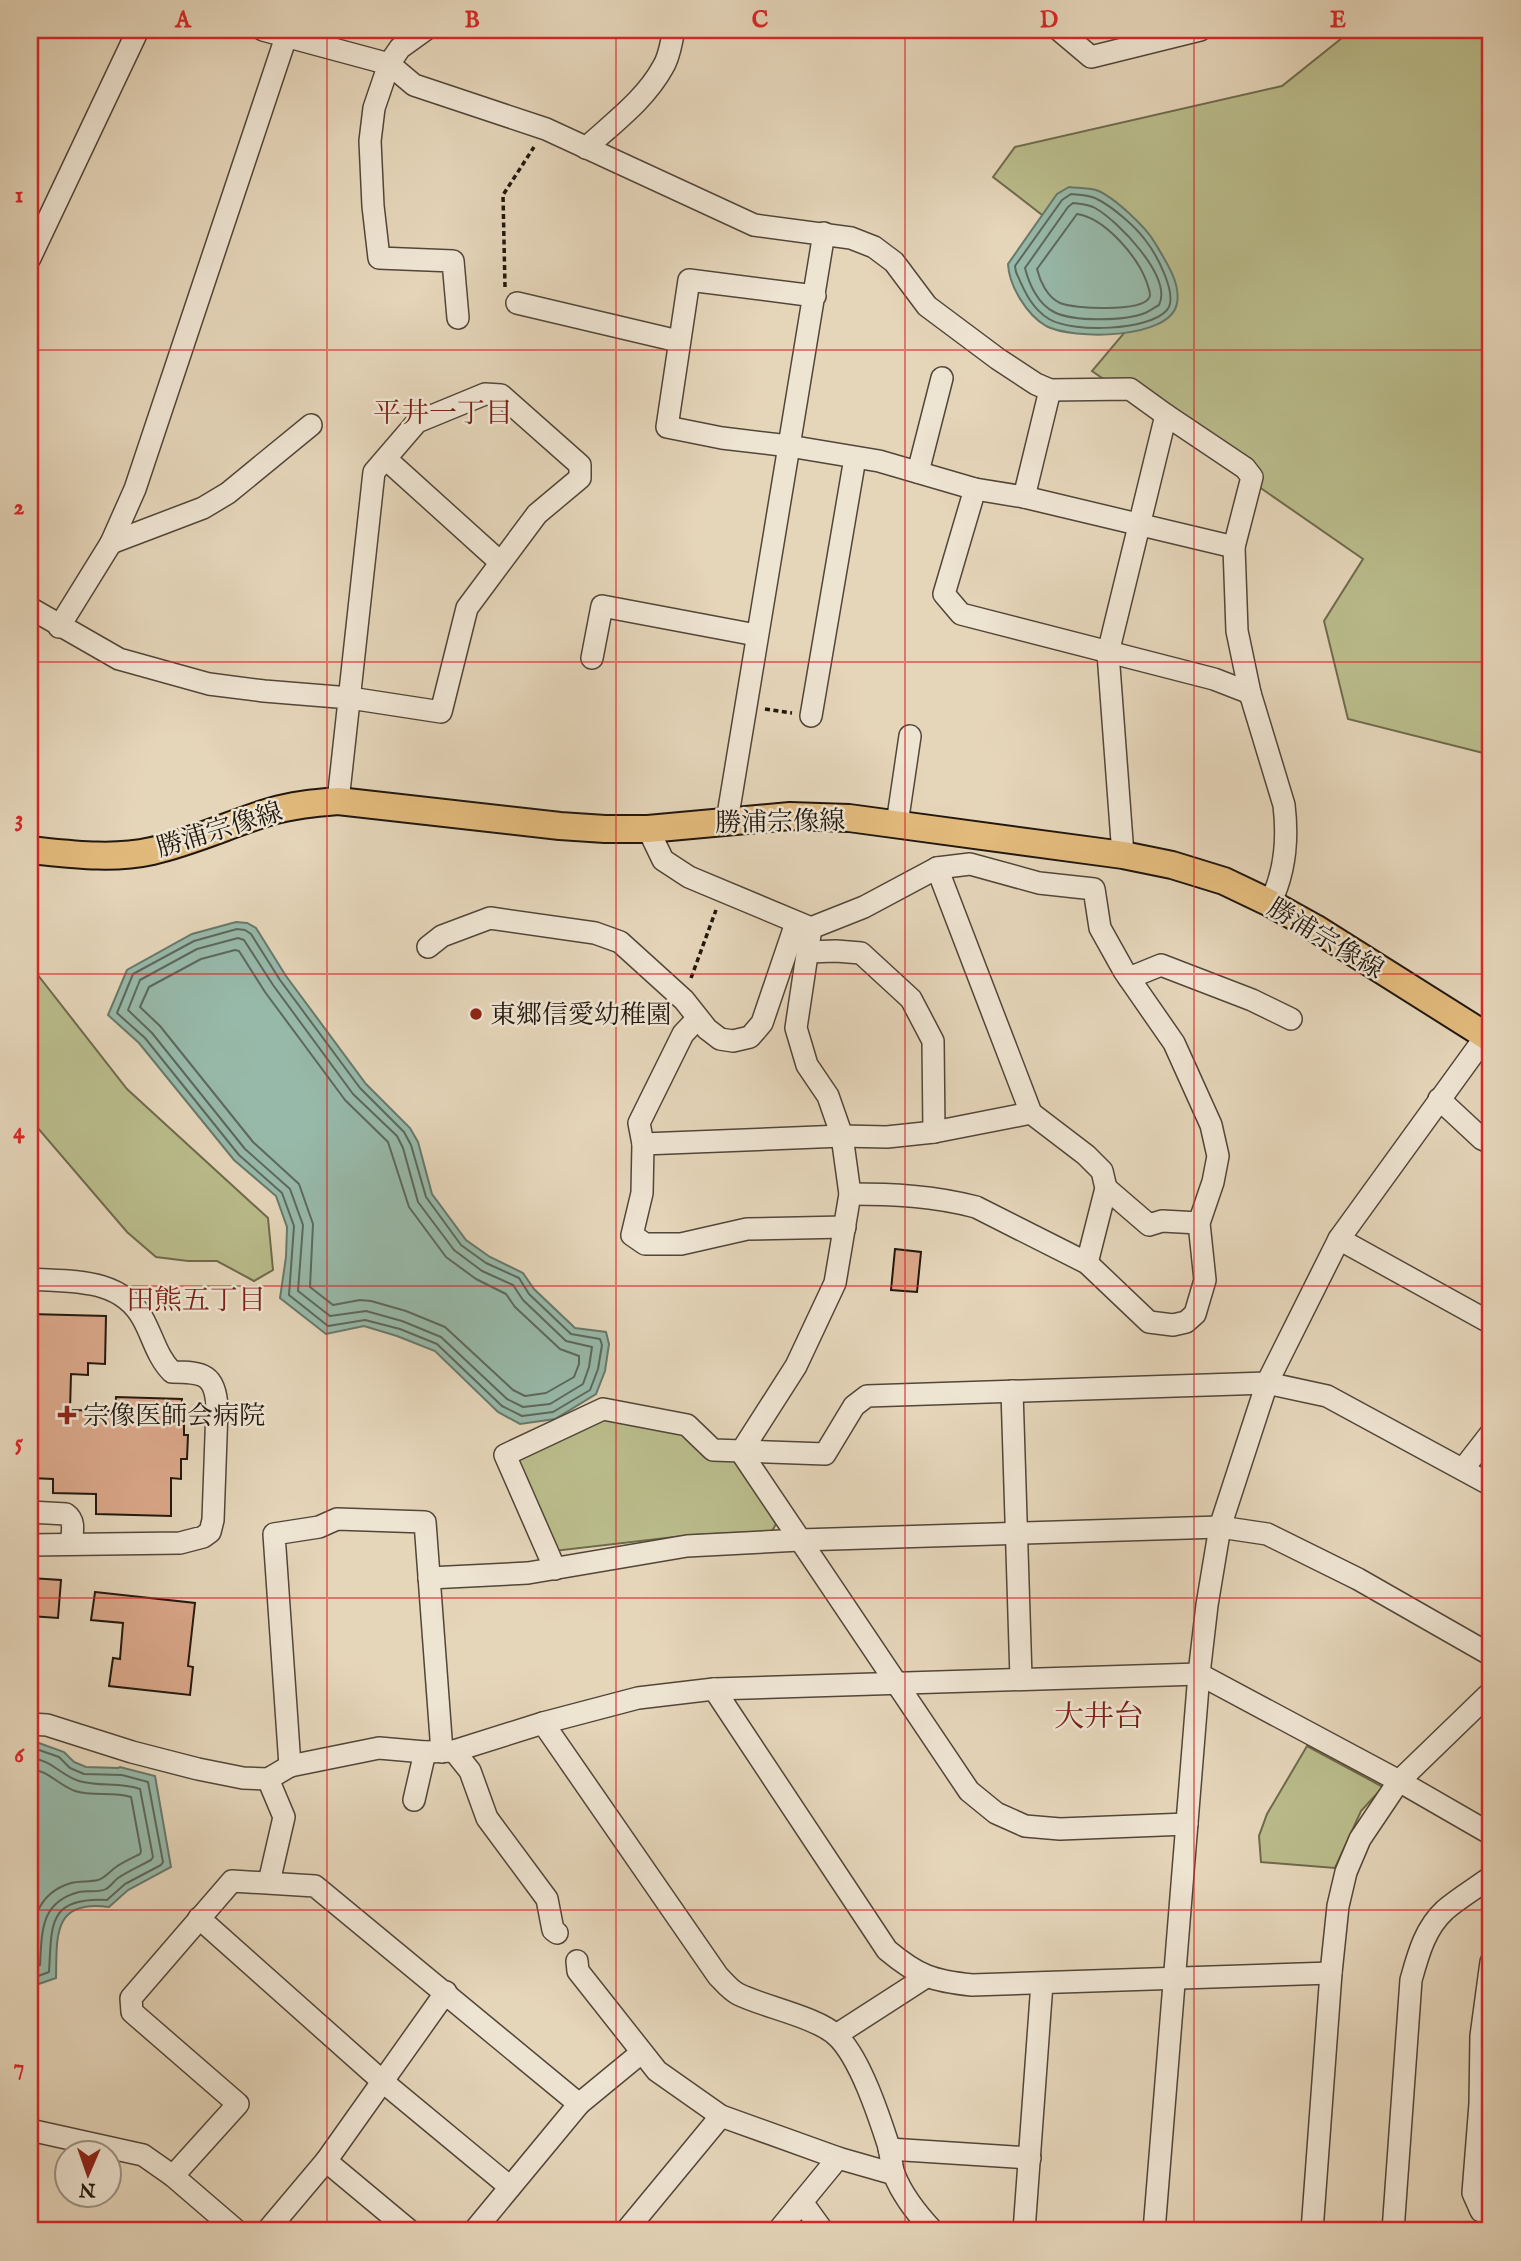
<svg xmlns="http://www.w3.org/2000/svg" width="1521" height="2261" font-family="'IM FELL English','Noto Serif JP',serif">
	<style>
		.green { fill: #babc8b; stroke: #6e6a4c; stroke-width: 2 }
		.water { fill: #97b9a9; stroke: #68786b; stroke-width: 2 }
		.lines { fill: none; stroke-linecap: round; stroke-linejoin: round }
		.shore { stroke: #5c685c; stroke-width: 2 }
		.building { fill: #dba88a; stroke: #21170e; stroke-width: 2 }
		.minor-casing { stroke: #524639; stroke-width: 24 }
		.major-casing { stroke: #21170e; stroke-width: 30 }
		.path { stroke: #21170e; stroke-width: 3.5; stroke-dasharray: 5 3.5; stroke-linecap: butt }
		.minor { stroke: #eee4d2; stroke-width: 21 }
		.major { stroke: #e2ba7c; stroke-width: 26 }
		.grid { fill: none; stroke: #d62828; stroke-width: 2; stroke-opacity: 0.55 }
		.poi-dot { fill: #8f2418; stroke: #eee4d2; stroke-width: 2.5 }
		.labels { text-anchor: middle; stroke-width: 5; stroke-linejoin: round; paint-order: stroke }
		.street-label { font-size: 26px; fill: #21170e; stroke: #eee4d2 }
		.poi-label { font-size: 26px; fill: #21170e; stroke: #eee4d2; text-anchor: start }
		.neighbourhood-label { font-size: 28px; fill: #7a1f14; stroke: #eee4d2 }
		.quarter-label { font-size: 30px; fill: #7a1f14; stroke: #eee4d2 }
		.neatline { fill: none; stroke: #d62828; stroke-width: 2.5 }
		.grid-label { font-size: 23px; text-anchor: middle; font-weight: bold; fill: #d62828 }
	</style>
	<rect width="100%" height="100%" fill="#e5d5b9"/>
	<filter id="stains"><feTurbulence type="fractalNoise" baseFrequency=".00286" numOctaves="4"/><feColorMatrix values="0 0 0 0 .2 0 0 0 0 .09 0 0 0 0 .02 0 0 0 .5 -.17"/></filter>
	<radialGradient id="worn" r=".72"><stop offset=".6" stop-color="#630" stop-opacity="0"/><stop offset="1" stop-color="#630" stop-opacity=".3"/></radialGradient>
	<g class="green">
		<path d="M1352,30H1491V755L1348,719L1324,621L1363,559L1092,371L1152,300L993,177L1015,147L1282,86Z"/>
		<path d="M30,965L127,1089L268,1218L273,1270L254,1281L217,1261H188L156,1257L127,1232L30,1119Z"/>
		<path d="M605,1418L682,1432L739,1463L776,1524L772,1531L692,1535L554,1551L517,1461Z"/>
		<path d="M1307,1746L1383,1787L1361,1811L1335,1868L1261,1862L1259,1836L1267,1814Z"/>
	</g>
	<g class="water">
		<path d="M1069,187C1077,188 1088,188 1096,190C1113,196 1146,227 1155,243C1165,260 1181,283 1177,303C1171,340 1072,340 1046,326C1027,315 1009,286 1008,264L1057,194Z"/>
		<path d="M236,922L247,923L256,928L286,976L366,1084L410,1128L418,1142L432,1194L466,1240L490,1257L523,1273L534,1289L575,1328L606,1332L609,1344L605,1371L596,1394L555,1419L520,1424L498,1412L435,1351L397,1336L364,1326L326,1334L280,1298L286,1257L287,1227L276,1196L234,1160L139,1043L108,1015L127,970L192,934Z"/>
		<path d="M30,1743H39L64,1752L74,1762L86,1767L118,1768L120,1767L155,1776L171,1867L128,1890L109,1907C52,1899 57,1937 56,1978L30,1987Z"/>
	</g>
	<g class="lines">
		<g class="shore">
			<path d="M1071,194C1080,195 1090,195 1097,199C1113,207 1136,227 1146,241C1156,254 1179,295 1167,310C1149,331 1072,333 1049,319C1031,308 1024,290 1016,272L1015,266L1062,200Z"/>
			<path d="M1073,203C1081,204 1088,204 1095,208C1117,220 1173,277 1159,305C1155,307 1150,311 1145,313C1125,321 1073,322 1054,312C1038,304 1029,284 1025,268L1068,207Z"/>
			<path d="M1077,214C1105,218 1138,257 1147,283C1148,287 1152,295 1149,298C1141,312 1073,309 1060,303C1047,297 1040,281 1037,269Z"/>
			<path d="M237,929L245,930L251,934L280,980L360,1088L404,1132L411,1145L426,1197L461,1245L486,1263L519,1278L529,1294L571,1334L600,1339L602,1345L598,1369L590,1390L553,1412L522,1416L502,1406L437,1344L400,1329L365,1320L328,1326L289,1295L294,1226L282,1193L239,1155L145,1038L117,1013L133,974L194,941Z"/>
			<path d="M238,938L244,940L273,985L353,1094L397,1136L403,1148L418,1202L454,1250L482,1271L513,1285L523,1300L566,1341L592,1347L589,1367L583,1384L550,1404L523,1407L507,1399L441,1337L402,1321L366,1311L330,1316L298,1291L303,1225L290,1189L245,1149L152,1033L128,1010L140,980L197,949Z"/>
			<path d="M235,950L239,951L265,992L345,1100L388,1142L409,1207L446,1257L476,1279L506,1294L515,1307L560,1349L579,1356V1364L574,1377L546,1393L525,1396L513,1390L445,1327L406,1311L371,1301L360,1300L333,1305L310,1287L313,1224L299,1184L253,1142L160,1026L140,1007L149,987L201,959Z"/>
			<path d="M30,1749L39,1750L59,1757L70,1768L84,1774L122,1775L148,1782L163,1862L161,1865L125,1884L107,1900C47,1897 52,1925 49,1972L30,1979"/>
			<path d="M30,1758C51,1759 60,1775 79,1781C99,1787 120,1782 140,1789L153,1857L151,1860C140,1866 128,1871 118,1878C114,1881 110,1887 106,1889C99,1893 87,1890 79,1892C40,1902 42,1932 40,1965L30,1970"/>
			<path d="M30,1769C48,1770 58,1785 75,1791C93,1797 113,1791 131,1797L141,1851L140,1854C132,1858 123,1862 116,1867C110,1871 105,1878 98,1880C90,1882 80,1881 71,1883C34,1894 32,1925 30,1958"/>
		</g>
	</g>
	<g class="building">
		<path d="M895,1249L921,1252L917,1292L891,1290Z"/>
		<path d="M30,1314L106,1316L105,1364L88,1363V1375L71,1374L70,1410L115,1411L116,1397L182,1399L181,1417H184V1435H188L187,1459H181V1479L171,1478V1516L96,1514V1494L53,1493V1479L30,1478V1415H33L32,1382H30Z"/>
		<path d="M30,1578L61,1580L58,1618L30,1616Z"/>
		<path d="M95,1592L195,1603L188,1666L193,1667L190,1695L109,1686L113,1658L120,1659L123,1623L91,1620Z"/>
	</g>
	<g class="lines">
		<defs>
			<g id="minor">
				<path d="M263,30L389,64L414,85L546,129L754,225L851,238L874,247L894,262L927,306L998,359L1036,384L1050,390L1130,389L1166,415L1108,653L1123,855"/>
				<path d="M425,30L400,48L389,64L374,108L370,141L373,206L379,258L453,261L458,318"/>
				<path d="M1059,30L1091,57L1200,30"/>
				<path d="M586,148C613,123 645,100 663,67C670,56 671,42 674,30"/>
				<path d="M30,258L138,30"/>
				<path d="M815,296L689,280L667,427L722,438L789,446L824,233"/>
				<path d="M517,303L678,341"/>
				<path d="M1166,415L1245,468L1252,477L1234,547"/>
				<path d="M386,459L500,562"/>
				<path d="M918,472L942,378"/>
				<path d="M975,489L944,594L961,614L1214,679L1250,693"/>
				<path d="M1024,497L1050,390"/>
				<path d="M111,543L203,508L228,493L311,425"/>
				<path d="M30,608L119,659L209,684L264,691L350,698L441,712L467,608L537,514L580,478V465L501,395L485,394L417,422L374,472L338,801"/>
				<path d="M59,627L111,543L135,489L286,37"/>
				<path d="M592,658L602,606L756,635"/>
				<path d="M811,716L855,458"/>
				<path d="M727,821L789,446L879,461L975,489L1024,497L1234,547L1237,631L1250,693L1284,805C1288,838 1285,873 1270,903"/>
				<path d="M897,824L910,736"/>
				<path d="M648,829L663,860L689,877L811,928L864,907L937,868L1031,1113L1086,1155L1102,1171L1106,1188L1087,1263"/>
				<path d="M428,947L442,936L490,918L595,933L620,942L684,1000L707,1029L720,1039L733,1041L750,1037L762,1023L796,923"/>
				<path d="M807,952L836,951L861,953L911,999L933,1041L934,1132"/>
				<path d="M1129,978L1161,965L1252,1000L1291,1019"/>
				<path d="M697,1019L683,1034L639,1123L643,1144L642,1193L632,1235L645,1244H681L747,1229L845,1227"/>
				<path d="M1439,1099L1482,1139L1491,1143"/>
				<path d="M643,1144L842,1136L887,1137L934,1132L1031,1113"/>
				<path d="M1106,1188L1149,1225L1162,1221L1199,1223"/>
				<path d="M850,1194C893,1194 934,1196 976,1207L1087,1263L1149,1322L1173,1325L1186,1322L1195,1314L1205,1280L1199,1223L1213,1182L1218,1156L1211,1125L1174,1043L1124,971L1100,928L1094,889L1039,883L970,864L937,868"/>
				<path d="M1339,1239L1491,1323"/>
				<path d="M30,1279C70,1282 121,1277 143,1319C153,1337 157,1357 172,1372C203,1372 216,1374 217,1409L213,1520L210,1532L203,1537L180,1543L30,1545"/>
				<path d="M1012,1391L1021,1678"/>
				<path d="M741,1452L969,1791L996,1813L1025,1826L1060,1829L1187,1824"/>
				<path d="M741,1452L796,1366L835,1283L850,1194L842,1136L828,1096L807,1065L796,1028L811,928"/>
				<path d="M1463,1469L1491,1433"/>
				<path d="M30,1512L66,1514C76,1521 72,1533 71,1544"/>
				<path d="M555,1569L505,1455L603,1409L687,1425L713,1450L825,1454L854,1406L867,1396L1267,1383L1327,1396L1491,1485"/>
				<path d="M429,1578L528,1573L687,1546L800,1540L1220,1527L1267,1534L1358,1579L1491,1655"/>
				<path d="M714,1689L887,1950C918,1976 933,1981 972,1985L1331,1973"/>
				<path d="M543,1723L718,1976C724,1982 730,1990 738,1994C764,2007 817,2017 837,2036C860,2058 879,2116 889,2147C891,2156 891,2165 894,2174C902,2195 918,2215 933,2231"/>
				<path d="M30,1724L47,1725L132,1752L198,1769L243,1778L268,1779L290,1766L379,1748L425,1752L454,1751L543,1723L638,1698L714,1689L1199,1674L1399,1781L1491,1834"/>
				<path d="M454,1751L470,1771L487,1818L547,1899L553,1930L557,1933"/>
				<path d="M290,1766L274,1534L319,1527L337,1519L425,1522L442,1752"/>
				<path d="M268,1779L284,1817L269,1882"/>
				<path d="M414,1800L425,1752"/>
				<path d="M199,1918L382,2081L510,2187"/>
				<path d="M577,1961L578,1971L657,2071L721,2116L838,2158L894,2174"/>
				<path d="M1491,1962L1481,2036L1480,2104L1473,2193L1481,2211L1491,2215"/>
				<path d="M836,2035L926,1977"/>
				<path d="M30,2130L143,2155L173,2176L237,2231"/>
				<path d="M889,2149L1030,2158"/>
				<path d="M326,2161L410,2231"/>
				<path d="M173,2176L238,2104L132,2012L131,1998L232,1881L315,1886L579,2104"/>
				<path d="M802,2202L823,2231"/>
				<path d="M267,2231L326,2161L446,1992"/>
				<path d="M474,2231L579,2104L641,2053"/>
				<path d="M626,2231L721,2116"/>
				<path d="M778,2231L838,2158"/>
				<path d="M1024,2231L1042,1983"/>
				<path d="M1154,2231L1199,1674L1207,1605L1220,1527L1267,1383L1339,1239L1486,1036"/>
				<path d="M1312,2231L1331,1973L1338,1906L1346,1872L1360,1839L1399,1781L1491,1692"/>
				<path d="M1393,2231L1411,1980C1418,1955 1425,1928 1445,1910C1459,1898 1476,1888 1491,1877"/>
			</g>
			<path id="major" d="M30,850C70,854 112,860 152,851C192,842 230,824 269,812C292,805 315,803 338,801L560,826L605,829H648L790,816L849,818L1123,855L1172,865L1224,881L1270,903L1315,928L1491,1039"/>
		</defs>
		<use href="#minor" class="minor-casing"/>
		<use href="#major" class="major-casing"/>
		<g class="path">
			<path d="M505,287L503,195L534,147"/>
			<path d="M765,709L792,713"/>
			<path d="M691,978L716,910"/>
		</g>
		<use href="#minor" class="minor"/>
		<use href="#major" class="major"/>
	</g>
	<path class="grid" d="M327,30V2231M616,30V2231M905,30V2231M1194,30V2231M30,350H1491M30,662H1491M30,974H1491M30,1286H1491M30,1598H1491M30,1910H1491"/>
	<g class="poi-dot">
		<circle cx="476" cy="1014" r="7"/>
		<path d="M63.5 1404.5h7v7h7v7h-7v7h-7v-7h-7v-7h7z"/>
	</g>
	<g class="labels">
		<g class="street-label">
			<text transform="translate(780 821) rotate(-1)" y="9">勝浦宗像線</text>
			<text transform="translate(219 829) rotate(-17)" y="9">勝浦宗像線</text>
			<text transform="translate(1326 938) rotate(31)" y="9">勝浦宗像線</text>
		</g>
		<g class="poi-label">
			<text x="490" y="1023">東郷信愛幼稚園</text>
			<text x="83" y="1424">宗像医師会病院</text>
		</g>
		<g class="neighbourhood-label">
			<text x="443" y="422">平井一丁目</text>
			<text x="196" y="1309">田熊五丁目</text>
		</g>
		<g class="quarter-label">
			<text x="1099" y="1726">大井台</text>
		</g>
	</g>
	<rect width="1521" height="2261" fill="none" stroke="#e5d5b9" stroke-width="77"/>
	<g transform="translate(88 2174) rotate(182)"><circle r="33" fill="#eee4d2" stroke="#9c9284" stroke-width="2"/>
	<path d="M0-5L12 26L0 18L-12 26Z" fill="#8f2418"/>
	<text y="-10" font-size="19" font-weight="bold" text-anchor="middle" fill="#21170e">N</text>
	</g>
	<rect x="38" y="38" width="1444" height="2184" class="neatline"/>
	<g class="grid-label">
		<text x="183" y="27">A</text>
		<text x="472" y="27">B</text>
		<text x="760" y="27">C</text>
		<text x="1049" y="27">D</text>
		<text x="1338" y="27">E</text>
		<text x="19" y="202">1</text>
		<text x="19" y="514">2</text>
		<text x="19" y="826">3</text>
		<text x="19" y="1138">4</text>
		<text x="19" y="1450">5</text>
		<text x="19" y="1762">6</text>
		<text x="19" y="2074">7</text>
	</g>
	<rect width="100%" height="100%" filter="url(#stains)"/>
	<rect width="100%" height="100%" fill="url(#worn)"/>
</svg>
